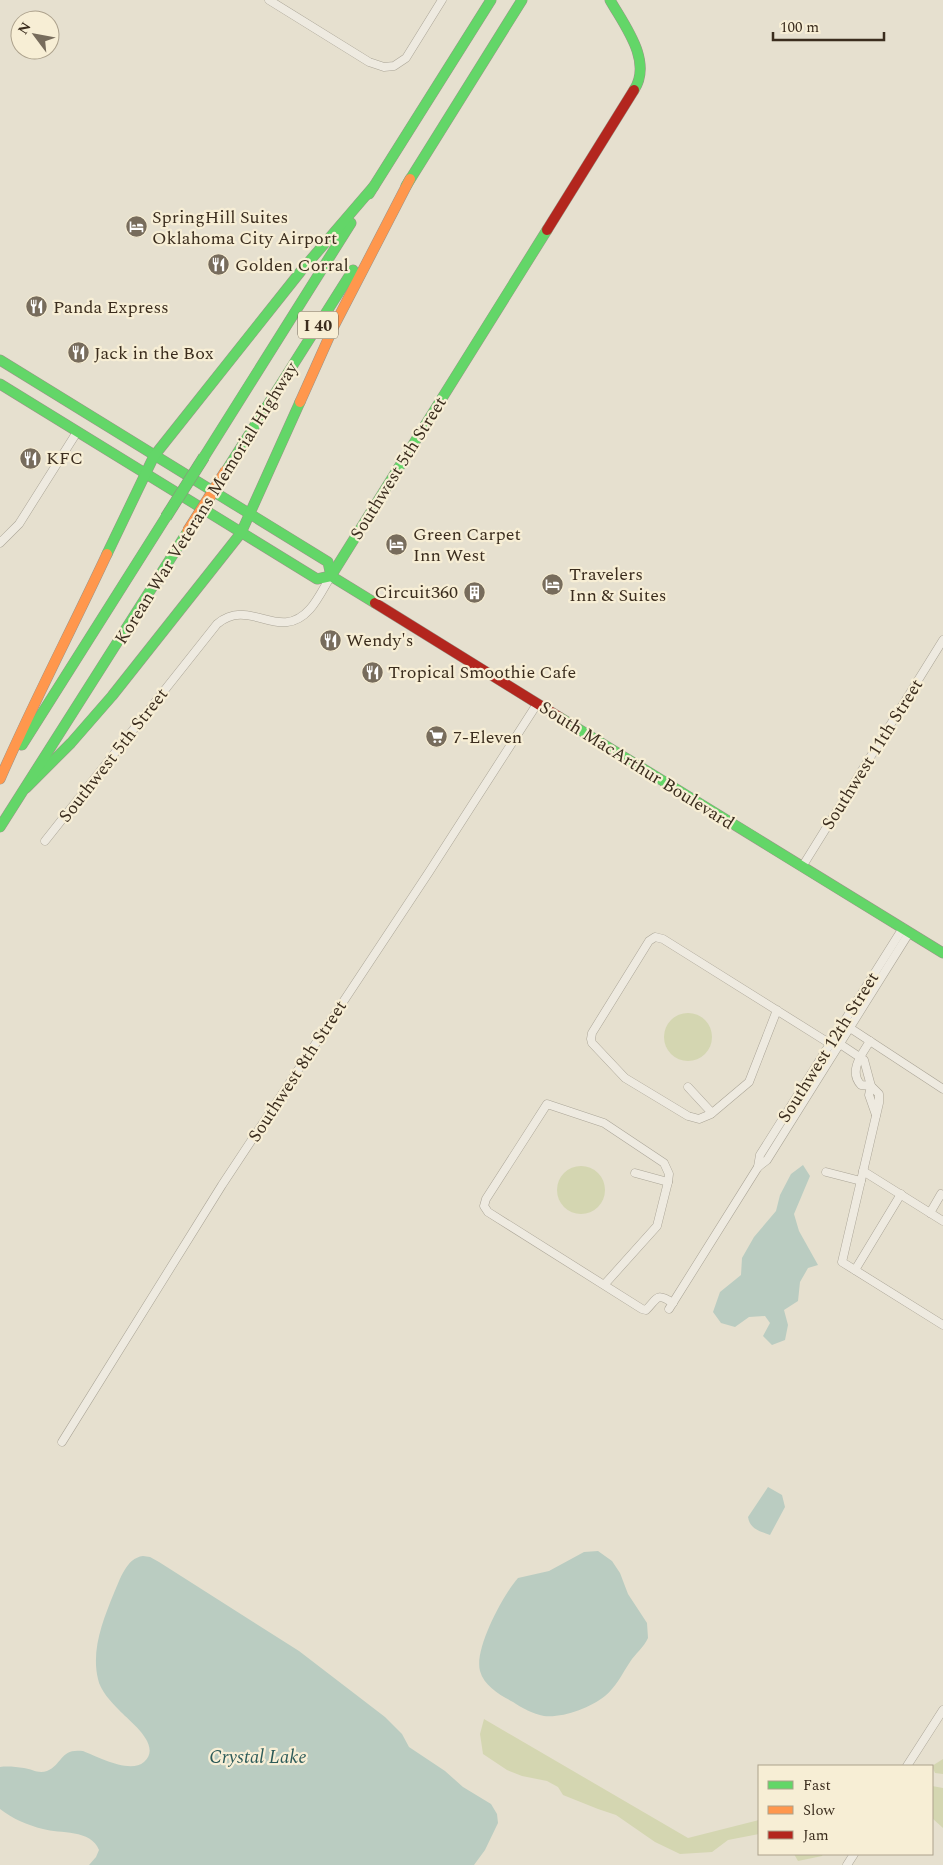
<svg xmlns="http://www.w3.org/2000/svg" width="943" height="1865" font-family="Spectral,serif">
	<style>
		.green { fill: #d4d6b1 }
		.water { fill: #baccc1 }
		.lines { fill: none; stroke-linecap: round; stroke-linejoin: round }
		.street-casing { stroke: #aba597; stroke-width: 9 }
		.fast-casing { stroke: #9b9488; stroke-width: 11 }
		.slow-casing { stroke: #9b9488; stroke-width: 11 }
		.jam-casing { stroke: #9b9488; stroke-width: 11 }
		.street { stroke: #eeeae0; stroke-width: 8 }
		.fast { stroke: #63d668; stroke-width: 10 }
		.slow { stroke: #ff974d; stroke-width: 10 }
		.jam { stroke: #b3261e; stroke-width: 10 }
		.fast-bridge-casing { stroke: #918a7e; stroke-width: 12; stroke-linecap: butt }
		.slow-bridge-casing { stroke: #918a7e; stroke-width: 12; stroke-linecap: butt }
		.fast-bridge { stroke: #63d668; stroke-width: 11 }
		.slow-bridge { stroke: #ff974d; stroke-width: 11 }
		.labels { text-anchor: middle; stroke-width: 4.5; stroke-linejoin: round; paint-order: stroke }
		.shield { fill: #f7eed5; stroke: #736755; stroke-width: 1 }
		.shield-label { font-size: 16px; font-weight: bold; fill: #3b2d1e }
		.poi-label { font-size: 18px; fill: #3b2d1e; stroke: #f7eed5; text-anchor: start }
		.street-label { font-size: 18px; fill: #3b2d1e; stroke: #f7eed5 }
		.water-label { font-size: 19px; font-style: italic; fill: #2d5b59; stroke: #f7eed5 }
	</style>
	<rect width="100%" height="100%" fill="#e6e0cf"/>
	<g class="green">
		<circle cx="688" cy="1037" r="24"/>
		<circle cx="581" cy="1190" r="24"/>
		<path d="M484,1719L688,1838L759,1820V1834L728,1840L712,1852L680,1854L655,1842L616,1815L598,1809L563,1795L558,1787L547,1781L522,1776L507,1770L483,1754L480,1734Z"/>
		<path d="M943,1759V1774L935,1773L932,1766Z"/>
		<path d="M932,1786L943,1788V1828L932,1818Z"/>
		<path d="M794,1854H823L822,1856L798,1861Z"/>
	</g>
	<g class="water">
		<path d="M803,1165L810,1176L794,1214L799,1231L818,1265L808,1268L800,1282L798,1301L784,1310L788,1325L785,1340L772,1345L763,1336L770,1323L765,1316L749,1317L735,1327L721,1323L713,1312L720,1292L741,1275L742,1258L754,1237L776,1211L780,1195L791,1174Z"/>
		<path d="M768,1487L782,1495L785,1507L770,1535C759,1531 750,1529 748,1517Z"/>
		<path d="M598,1551L612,1561L620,1573L628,1594L647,1623L648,1638C644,1647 635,1654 630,1662C622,1674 616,1687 605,1696C590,1708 563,1718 544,1716C533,1714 522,1708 513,1702C500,1695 484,1686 480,1671C474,1649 503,1595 518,1578L549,1571L584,1552Z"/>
		<path d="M143,1556L150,1557L159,1562L299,1651L385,1717L402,1734L409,1747L445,1771L463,1787L491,1804L497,1814L498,1823L485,1850L474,1865H89L96,1857L99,1850C91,1829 60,1834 43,1829C27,1825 13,1819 0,1809V1767C8,1766 16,1767 24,1768C32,1769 38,1774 47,1771C63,1764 60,1748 83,1751C98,1757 130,1774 144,1762C163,1745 129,1721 119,1710C111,1702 100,1690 98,1679C91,1650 103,1620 114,1593C120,1580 126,1558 143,1556Z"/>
	</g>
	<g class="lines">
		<defs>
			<g id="street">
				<path d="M269,0L369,62L384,67L394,66L406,58L442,0"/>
				<path d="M0,543L19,524L77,432"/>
				<path d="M45,841L217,624C250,596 279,644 310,609C318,600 324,587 331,576"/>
				<path d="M802,867L943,640"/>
				<path d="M777,1010L749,1082L711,1114L699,1119L688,1116L625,1078L592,1043L591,1039L592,1033L649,941L655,937L663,939L837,1048"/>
				<path d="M850,1028L943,1089"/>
				<path d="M870,1041C862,1054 848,1071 861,1085L871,1086L879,1094V1103L842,1262L943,1325"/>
				<path d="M837,1042L864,1060L871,1086L869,1095L876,1115"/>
				<path d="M688,1087L712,1113"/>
				<path d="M758,1167L760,1155L903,928"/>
				<path d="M863,1171L943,1221"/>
				<path d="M826,1172L861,1181"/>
				<path d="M635,1173L668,1182"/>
				<path d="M930,1213L941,1194L943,1195"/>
				<path d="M855,1270L901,1194"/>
				<path d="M604,1285L657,1226L668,1182L669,1174L664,1163L604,1123L547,1104L486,1199L484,1206L488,1212L642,1309L646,1310C658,1298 656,1292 673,1303"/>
				<path d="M669,1309L758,1167L767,1160L909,933"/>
				<path d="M62,1442L222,1185L429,872L537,704"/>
				<path d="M907,1766L943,1710"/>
				<path d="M847,1865L854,1854"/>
			</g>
			<g id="fast">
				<path d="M610,0C624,25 653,61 634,90"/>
				<path d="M406,186L522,0"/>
				<path d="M369,194L491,0"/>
				<path d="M0,360L328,562L331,576"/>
				<path d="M0,384L317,579L331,576L375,603"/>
				<path d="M204,457L351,223"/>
				<path d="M226,471L353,270"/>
				<path d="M107,554L154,456L301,271L374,186"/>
				<path d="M331,576L547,230"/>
				<path d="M559,717L943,953"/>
				<path d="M22,745L166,517"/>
				<path d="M26,788L71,743L112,696L241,533L300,402"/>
				<path d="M0,827L188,531"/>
			</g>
			<g id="slow">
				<path d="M300,402L334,326L410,179"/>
				<path d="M0,779C33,703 72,629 107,554"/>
			</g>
			<g id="jam">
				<path d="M547,230L634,90"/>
				<path d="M375,603L559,717"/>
			</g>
		</defs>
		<use href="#street" class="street-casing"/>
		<use href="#fast" class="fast-casing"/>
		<use href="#slow" class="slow-casing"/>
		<use href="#jam" class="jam-casing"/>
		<use href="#street" class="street"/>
		<use href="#fast" class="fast"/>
		<use href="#slow" class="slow"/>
		<use href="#jam" class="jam"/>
		<defs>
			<path id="fast-bridge" d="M166,517L204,457"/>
			<path id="slow-bridge" d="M188,531L226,471"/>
		</defs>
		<use href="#fast-bridge" class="fast-bridge-casing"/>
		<use href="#slow-bridge" class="slow-bridge-casing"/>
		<use href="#fast-bridge" class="fast-bridge"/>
		<use href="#slow-bridge" class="slow-bridge"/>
	</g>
	<defs>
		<symbol id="hotel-disc" viewBox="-11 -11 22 22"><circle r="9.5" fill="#776c5c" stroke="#f7eed5"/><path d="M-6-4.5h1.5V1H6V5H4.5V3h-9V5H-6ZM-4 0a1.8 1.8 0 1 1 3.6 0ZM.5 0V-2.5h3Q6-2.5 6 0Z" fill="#fff"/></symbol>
		<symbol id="restaurant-disc" viewBox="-11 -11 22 22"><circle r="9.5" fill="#776c5c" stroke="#f7eed5"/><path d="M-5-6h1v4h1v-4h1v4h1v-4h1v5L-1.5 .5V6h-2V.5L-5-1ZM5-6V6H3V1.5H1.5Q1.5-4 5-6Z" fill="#fff"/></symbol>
		<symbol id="building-disc" viewBox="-11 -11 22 22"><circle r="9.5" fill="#776c5c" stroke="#f7eed5"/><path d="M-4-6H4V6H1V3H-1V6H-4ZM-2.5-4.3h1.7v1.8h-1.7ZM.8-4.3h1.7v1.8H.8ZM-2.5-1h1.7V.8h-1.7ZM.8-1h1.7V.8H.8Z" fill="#fff"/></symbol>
		<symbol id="supermarket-disc" viewBox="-11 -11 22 22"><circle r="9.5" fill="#776c5c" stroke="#f7eed5"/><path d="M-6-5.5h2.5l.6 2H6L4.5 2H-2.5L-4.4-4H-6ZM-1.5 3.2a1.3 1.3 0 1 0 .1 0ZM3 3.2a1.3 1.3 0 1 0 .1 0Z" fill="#fff"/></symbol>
	</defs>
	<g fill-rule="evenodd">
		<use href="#hotel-disc" x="124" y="214" width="25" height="25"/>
		<use href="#restaurant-disc" x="206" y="252" width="25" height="25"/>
		<use href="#restaurant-disc" x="24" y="294" width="25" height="25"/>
		<use href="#restaurant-disc" x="66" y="340" width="25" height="25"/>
		<use href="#restaurant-disc" x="18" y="446" width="25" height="25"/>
		<use href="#hotel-disc" x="384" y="532" width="25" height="25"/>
		<use href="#hotel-disc" x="540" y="572" width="25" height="25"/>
		<use href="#building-disc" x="462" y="580" width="25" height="25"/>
		<use href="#restaurant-disc" x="318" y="628" width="25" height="25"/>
		<use href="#restaurant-disc" x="360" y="660" width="25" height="25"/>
		<use href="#supermarket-disc" x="424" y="724" width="25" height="25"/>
	</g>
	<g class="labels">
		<rect class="shield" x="298" y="311.5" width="40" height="27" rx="4"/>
		<g class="shield-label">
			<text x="318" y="331">I 40</text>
		</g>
		<g class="poi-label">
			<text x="152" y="223">SpringHill Suites<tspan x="152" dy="21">Oklahoma City Airport</tspan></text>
			<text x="235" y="271">Golden Corral</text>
			<text x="53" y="313">Panda Express</text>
			<text x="94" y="359">Jack in the Box</text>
			<text x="46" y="464">KFC</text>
			<text x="413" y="540">Green Carpet<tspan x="413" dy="21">Inn West</tspan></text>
			<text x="569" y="580">Travelers<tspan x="569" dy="21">Inn &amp; Suites</tspan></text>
			<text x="458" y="598" text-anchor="end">Circuit360</text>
			<text x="346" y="646">Wendy's</text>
			<text x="388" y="678">Tropical Smoothie Cafe</text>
			<text x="453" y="743">7-Eleven</text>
		</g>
		<g class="street-label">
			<text transform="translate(398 468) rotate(-58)" y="6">Southwest 5th Street</text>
			<text transform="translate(206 503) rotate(-58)" y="6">Korean War Veterans Memorial Highway</text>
			<text transform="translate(872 754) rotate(-58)" y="6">Southwest 11th Street</text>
			<text transform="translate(113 755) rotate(-52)" y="6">Southwest 5th Street</text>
			<text transform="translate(637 765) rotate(32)" y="6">South MacArthur Boulevard</text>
			<text transform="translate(828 1047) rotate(-58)" y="6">Southwest 12th Street</text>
			<text transform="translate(297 1071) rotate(-57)" y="6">Southwest 8th Street</text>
		</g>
		<g class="water-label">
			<text x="258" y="1763">Crystal Lake</text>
		</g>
	</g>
	<rect x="758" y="1765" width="175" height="90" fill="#f7eed5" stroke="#aca18c"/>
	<rect x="768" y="1781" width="25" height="8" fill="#63d668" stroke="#aca18c"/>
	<text x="803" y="1790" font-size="15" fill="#3b2d1e">Fast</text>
	<rect x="768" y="1806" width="25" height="8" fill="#ff974d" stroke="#aca18c"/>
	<text x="803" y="1815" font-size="15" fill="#3b2d1e">Slow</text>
	<rect x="768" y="1831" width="25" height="8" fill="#b3261e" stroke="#aca18c"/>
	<text x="803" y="1840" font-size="15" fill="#3b2d1e">Jam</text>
	<g transform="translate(35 35) rotate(302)"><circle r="24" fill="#f7eed5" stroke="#aca18c"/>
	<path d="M0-4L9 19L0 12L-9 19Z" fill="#776c5c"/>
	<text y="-8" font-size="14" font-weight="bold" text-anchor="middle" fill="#3b2d1e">N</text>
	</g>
	<path d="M773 32v8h111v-8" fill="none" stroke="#3b2d1e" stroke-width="2.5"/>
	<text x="780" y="32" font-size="15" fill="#3b2d1e" stroke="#f7eed5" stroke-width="4" paint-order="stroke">100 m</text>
</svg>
